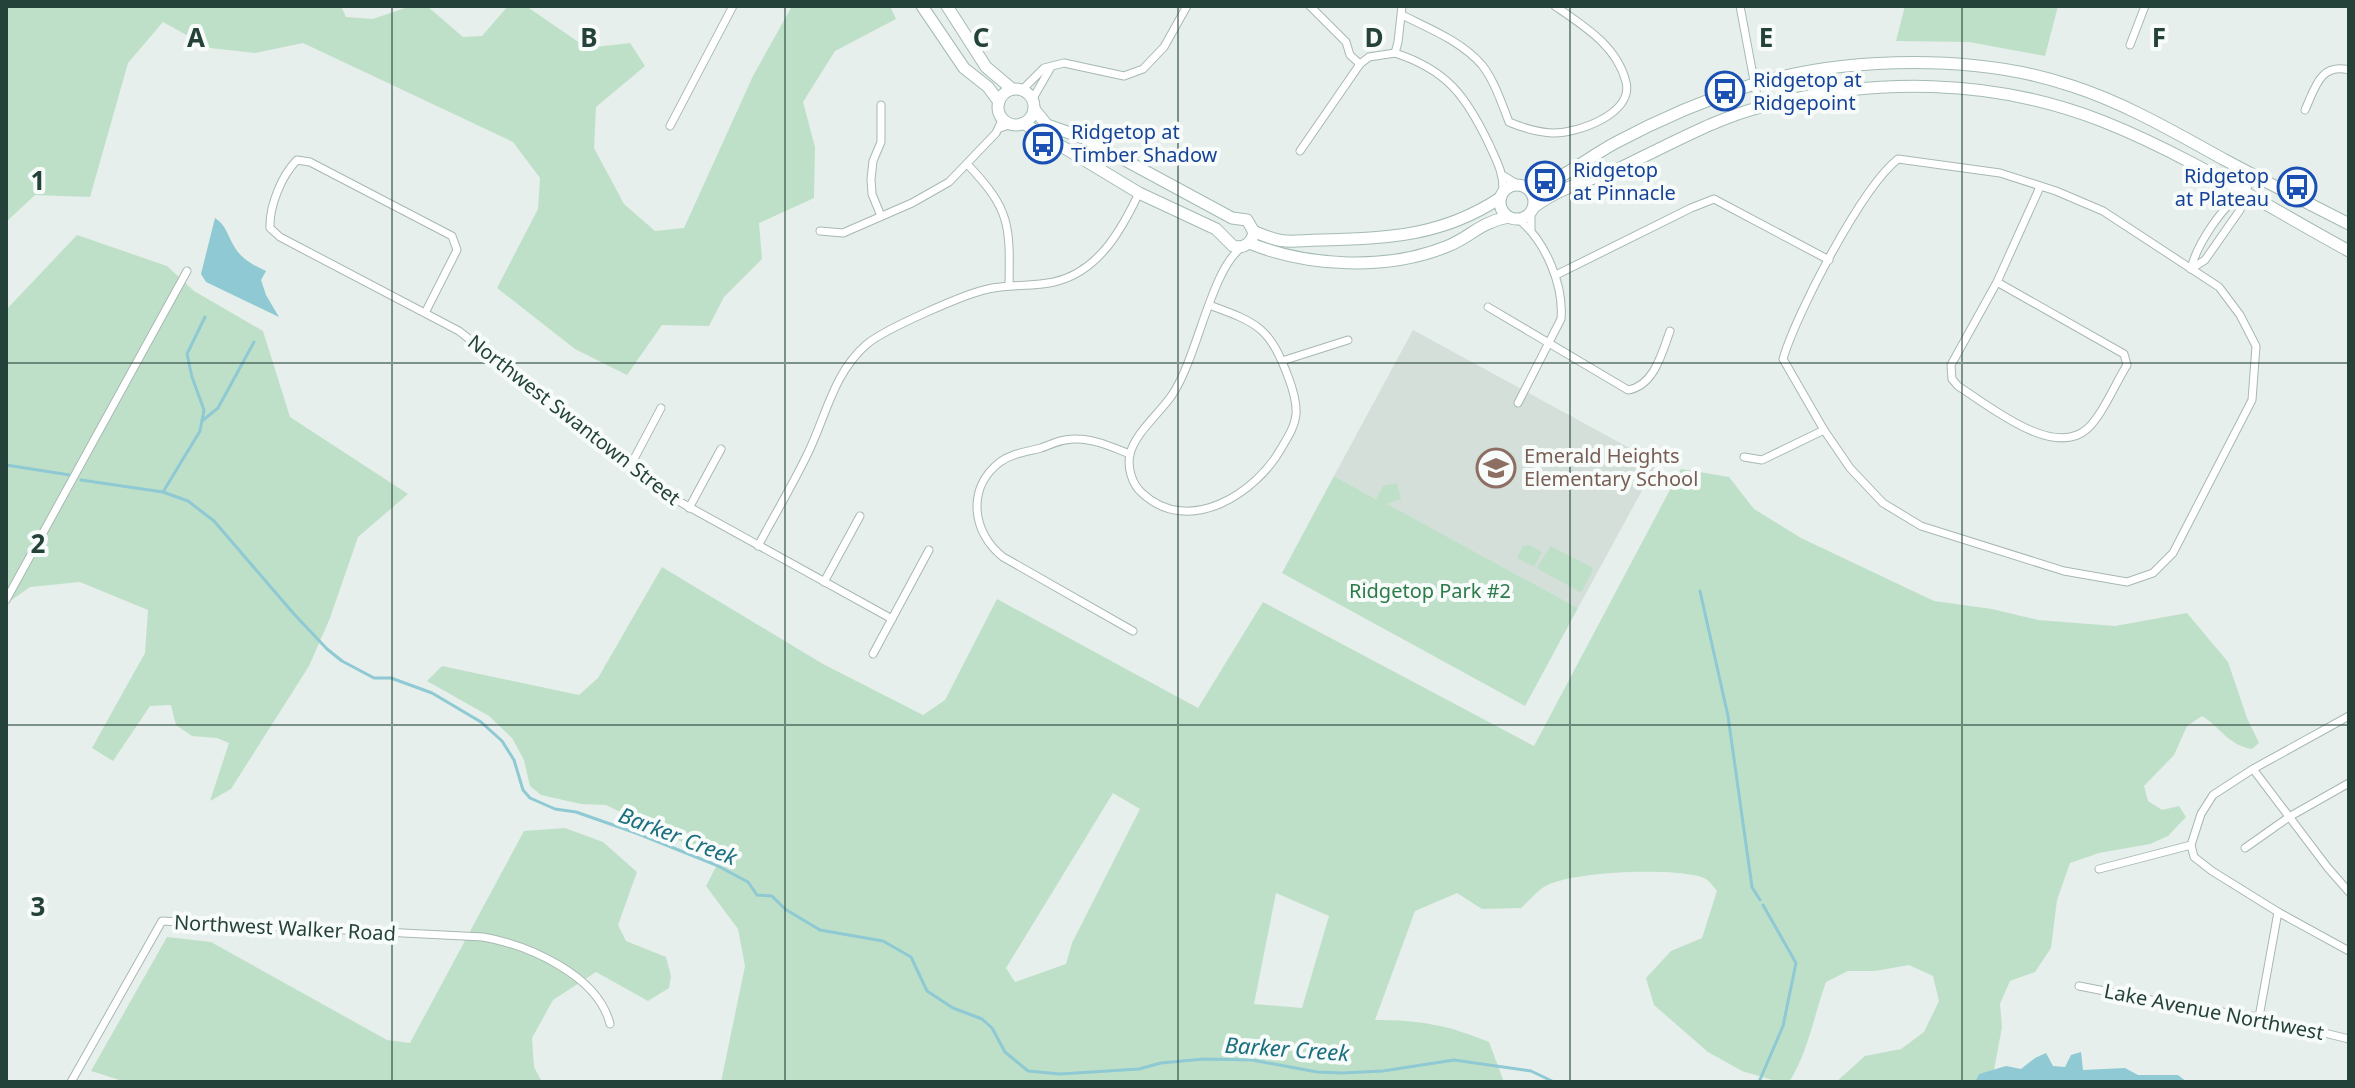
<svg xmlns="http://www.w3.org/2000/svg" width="2355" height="1088" font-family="'Noto Sans',sans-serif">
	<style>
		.built { fill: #d4dfda }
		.green { fill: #bfe0c8; fill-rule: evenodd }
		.water { fill: #8ec9d4 }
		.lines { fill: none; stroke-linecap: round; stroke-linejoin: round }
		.stream { stroke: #8ec9d4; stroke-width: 3 }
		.minor-casing { stroke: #a8b8b2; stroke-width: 9 }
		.secondary-casing { stroke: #a4bbb3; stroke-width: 13 }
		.minor { stroke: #fff; stroke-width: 7 }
		.secondary { stroke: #fff; stroke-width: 11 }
		.grid { fill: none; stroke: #24423a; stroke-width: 2; stroke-opacity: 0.55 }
		.labels { text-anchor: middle; stroke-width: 8; stroke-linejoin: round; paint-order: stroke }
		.transit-label { font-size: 20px; fill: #164399; stroke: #f7fbf9; text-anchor: start }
		.street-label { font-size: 20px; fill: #24423a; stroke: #f7fbf9 }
		.education-label { font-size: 20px; fill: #785e54; stroke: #f7fbf9; text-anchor: start }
		.park-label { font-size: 20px; fill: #2d7a4b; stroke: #f7fbf9 }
		.water-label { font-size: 22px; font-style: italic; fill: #1c6f80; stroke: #f7fbf9 }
		.grid-label { font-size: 26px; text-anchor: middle; font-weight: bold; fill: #24423a; stroke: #f7fbf9; stroke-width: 8; stroke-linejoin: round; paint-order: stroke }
	</style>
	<rect width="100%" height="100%" fill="#e6efeb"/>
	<path class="built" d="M1413,330L1657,463L1578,608L1334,476Z"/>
	<g class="green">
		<path d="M6,6H341L346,17L373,19L411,6H427L463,37L482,36L508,6H526L587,48L630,43L645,66L596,107L594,148L624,204L655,231L684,228L753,76L792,6H890L896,19L835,51L803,102L815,147L814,198L759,223L762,259L724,297L709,326L662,325L627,375L575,349L497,288L538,209L540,178L513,142L303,43L255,53L210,48L163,22L128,63L90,197L35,195L6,222Z"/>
		<path d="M1905,6H2058L2045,56L1969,42L1896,41Z"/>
		<path d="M77,235L167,266L194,291L263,331L290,417L408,494L358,537L330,618L309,666L231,789L210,801L229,743L217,738L192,736L176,725L171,705L150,706L113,761L92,748L145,653L148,610L80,582L30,587L6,604V310Z"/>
		<path d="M1681,469L1729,477L1754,509L1801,538L1934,601L1992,609L2038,620L2115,626L2187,613L2228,662L2247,718L2259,743L2252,749C2226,744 2222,728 2202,716L2187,726L2174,755L2144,786L2148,801L2162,810L2179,806L2186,817L2168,836L2150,844L2099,853L2070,863L2057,900L2051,948L2035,972L2010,981L2000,1004L2002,1027L1994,1070L1979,1074L1975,1082H1836L1865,1056L1901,1049L1924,1032L1939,1001L1933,976L1909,965L1875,971H1848L1826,982C1814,1015 1808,1053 1789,1082H1779L1742,1071L1708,1052L1654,1005L1646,978L1671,951L1702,938L1717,891C1713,886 1709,880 1704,878C1677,867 1568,871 1544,887C1536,892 1529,901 1521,908L1482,909L1457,893L1415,911L1375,1020C1420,1020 1448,1025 1489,1042L1504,1082H721L745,966L738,929L706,886L722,855L690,846L606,805L581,804L541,795L530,786L524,760L512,738L489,716L427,681L442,666L579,695L598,678L662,567L823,664L923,715L945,700L997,599L1198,708L1263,602L1534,746ZM1113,793L1140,809L1072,943L1066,964L1015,982L1006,968ZM1276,893L1329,916L1302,1008L1254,1004Z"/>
		<path d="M1334,476L1376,499L1383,486L1397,483L1401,499L1387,504L1578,608L1525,706L1282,573Z"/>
		<path d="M1530,545L1542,552L1534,567L1517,558L1523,546Z"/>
		<path d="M1551,546L1591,567L1593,570L1582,591L1580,592L1538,569L1537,567Z"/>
		<path d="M565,828L603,842L637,872L618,925L626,941L666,957L671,976L669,988L648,1001L596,972L553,1000L532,1038L534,1067L542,1082H126L91,1071L167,937L211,942L387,1040L410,1043L524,831Z"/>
	</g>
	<g class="water">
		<path d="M215,218C227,226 227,235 234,246C241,259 253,265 266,271L261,280L266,295L279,317L206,282L201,274Z"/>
		<path d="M2081,1052L2083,1070L2125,1068L2138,1075H2178L2187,1082H1975L1979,1074L2006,1066L2021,1069L2035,1058L2046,1053L2053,1066L2065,1067L2071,1055Z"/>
	</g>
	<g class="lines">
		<g class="stream">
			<path d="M202,421L218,408L254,342"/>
			<path d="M6,465L70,475"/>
			<path d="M81,480L163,492L188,501L214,521L294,614L327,649L342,661L374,678H391L432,693L481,722L502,741L514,760L523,790L530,798L555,809L576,812L636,833L716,865L748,882L757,895L772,896L785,909L820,930L883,941L911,957L927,991L953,1008L982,1019L992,1028L1005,1052L1028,1071L1060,1074L1139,1069L1161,1063L1204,1059L1252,1060L1317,1072L1342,1073L1383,1071L1454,1060L1531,1071L1554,1082"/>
			<path d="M163,492L200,431L204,410L192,377L187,354L205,317"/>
			<path d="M1700,591L1728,716L1752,887L1760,900"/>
			<path d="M1759,1082L1783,1026L1796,963L1763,905"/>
		</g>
		<defs>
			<g id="minor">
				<path d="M1310,6L1346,42L1350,55L1360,64"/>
				<path d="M1740,6L1759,107"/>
				<path d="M1402,15C1430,29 1461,41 1482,65C1494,80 1502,104 1509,122C1523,128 1537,132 1552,133C1576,134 1634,114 1626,82C1617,46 1584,26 1555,6"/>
				<path d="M2130,45L2145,6"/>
				<path d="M1395,53C1447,70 1466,96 1489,144C1496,160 1504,173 1503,191"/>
				<path d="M1022,90L1044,68L1064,63L1124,76L1143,69L1164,47L1187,6"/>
				<path d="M1032,100L1051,67"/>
				<path d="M881,105V142L873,161L871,179L872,194L881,216"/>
				<path d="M2305,110C2315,88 2320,63 2349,70"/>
				<path d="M670,126L733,6"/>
				<path d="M1000,128L1012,124"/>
				<path d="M1300,151L1360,64L1369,57L1395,53L1398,42L1402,6"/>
				<path d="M1898,159L2000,173L2056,191L2103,211L2219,287L2240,315L2256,346L2252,400L2173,553L2153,573L2127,582L2064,571L1921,526L1883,503L1850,468L1824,430L1783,359C1796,314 1862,187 1898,159Z"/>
				<path d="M968,165C1011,210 1010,226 1009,286"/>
				<path d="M1504,176L1517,184"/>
				<path d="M1531,229V211"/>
				<path d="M820,231L843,233L912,203L949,182L996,133L1003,118"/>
				<path d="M2191,269L2205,260L2240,210L2244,193L2254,175"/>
				<path d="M2191,269C2196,246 2223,204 2244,193"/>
				<path d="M1556,275L1691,208L1714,199L1829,260"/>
				<path d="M1997,282L2124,354L2127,365C2116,382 2102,416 2087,429C2053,459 1988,405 1958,386L1952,379L1951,365L1997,282L2040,187"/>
				<path d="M1209,305C1259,323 1270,328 1289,379C1293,390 1297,402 1296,414C1295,426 1288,437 1282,447C1257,493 1189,537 1142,493C1132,484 1127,468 1130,454C1135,433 1160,413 1172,395C1197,359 1211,270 1241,248"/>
				<path d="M1488,307L1628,390C1654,386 1662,353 1670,331"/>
				<path d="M425,313L457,250L452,236L310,162L297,160C282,175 269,206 270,228L280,237L459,331L662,492L892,619"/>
				<path d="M1282,361L1348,340"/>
				<path d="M1518,403L1561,319C1564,285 1545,240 1518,219"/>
				<path d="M1130,454C1114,448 1095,439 1077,439C1064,438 1052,444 1041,448C1026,452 1013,453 1000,462C966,488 972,533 1003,557L1133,631"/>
				<path d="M1744,457L1762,460L1824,430"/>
				<path d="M627,466L635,457L661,408"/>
				<path d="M689,508L721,449"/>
				<path d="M758,546C774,516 792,486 807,455C826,417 833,373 867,344C885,329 964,294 988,289C1009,284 1032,287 1054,282C1098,272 1121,231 1139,193"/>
				<path d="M824,582L860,516"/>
				<path d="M6,600L187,271"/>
				<path d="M873,654L929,550"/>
				<path d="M2349,716L2253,769L2213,795L2201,814L2191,845L2194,857L2212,871L2278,912L2349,951"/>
				<path d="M2253,769L2328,868L2349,892"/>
				<path d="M2245,848L2289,817L2349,783"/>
				<path d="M2099,869L2191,845"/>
				<path d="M2079,986L2192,1008L2259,1017L2349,1039"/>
				<path d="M2259,1017L2278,912"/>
				<path d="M71,1082L162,921L483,937C528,945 598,975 610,1024"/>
			</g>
			<g id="secondary">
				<path d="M922,6L964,68L988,87L999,102"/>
				<path d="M947,6L986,67L1012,89"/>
				<circle cx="1016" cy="107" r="18"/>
				<path d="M1023,123L1139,193L1216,229L1233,246C1244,249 1252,243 1254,232L1247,220L1232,218L1084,138L1047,125L1034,109"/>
				<circle cx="1517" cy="202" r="17"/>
				<path d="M1530,190C1561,180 1586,159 1615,143C1658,120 1707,99 1754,84C1849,56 1978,54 2072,86C2125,103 2176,133 2225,160C2266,182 2308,203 2349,224"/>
				<path d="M1534,207C1558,189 1583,182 1611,172C1626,166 1640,158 1655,151C1688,135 1725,116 1761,107C1873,77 1993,78 2102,121C2188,155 2268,207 2349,251"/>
				<path d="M1253,231C1285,245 1287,241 1320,240C1387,238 1441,237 1500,198"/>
				<path d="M1249,243C1309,267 1387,271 1448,246C1472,236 1479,223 1508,217"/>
			</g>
		</defs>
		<use href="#minor" class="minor-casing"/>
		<use href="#secondary" class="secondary-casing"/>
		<use href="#minor" class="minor"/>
		<use href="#secondary" class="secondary"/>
	</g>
	<path class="grid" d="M392,6V1082M785,6V1082M1178,6V1082M1570,6V1082M1962,6V1082M6,363H2349M6,725H2349"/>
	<defs>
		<symbol id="bus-ring" viewBox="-11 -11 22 22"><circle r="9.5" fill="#f7fbf9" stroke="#1a4fb4" stroke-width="1.5"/><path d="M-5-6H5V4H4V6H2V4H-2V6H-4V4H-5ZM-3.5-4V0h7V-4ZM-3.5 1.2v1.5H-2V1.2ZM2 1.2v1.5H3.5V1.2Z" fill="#1a4fb4"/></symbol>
		<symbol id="school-ring" viewBox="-11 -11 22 22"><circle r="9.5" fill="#f7fbf9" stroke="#8d6e63" stroke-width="1.5"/><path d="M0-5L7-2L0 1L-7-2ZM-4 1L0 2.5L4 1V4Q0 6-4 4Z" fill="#8d6e63"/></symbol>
	</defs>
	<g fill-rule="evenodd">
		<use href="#bus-ring" x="1703" y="69" width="44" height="44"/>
		<use href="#bus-ring" x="1021" y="122" width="44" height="44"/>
		<use href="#bus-ring" x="1523" y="159" width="44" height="44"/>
		<use href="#bus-ring" x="2275" y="165" width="44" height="44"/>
		<use href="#school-ring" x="1474" y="446" width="44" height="44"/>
	</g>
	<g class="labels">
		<g class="transit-label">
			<text x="1753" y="87">Ridgetop at<tspan x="1753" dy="23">Ridgepoint</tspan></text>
			<text x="1071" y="139">Ridgetop at<tspan x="1071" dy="23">Timber Shadow</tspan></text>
			<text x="1573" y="177">Ridgetop<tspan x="1573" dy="23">at Pinnacle</tspan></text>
			<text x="2269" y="183" text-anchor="end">Ridgetop<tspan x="2269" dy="23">at Plateau</tspan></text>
		</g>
		<g class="street-label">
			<text transform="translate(574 420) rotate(38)" y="7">Northwest Swantown Street</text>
			<text transform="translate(285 928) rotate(3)" y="7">Northwest Walker Road</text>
			<text transform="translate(2214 1012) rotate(11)" y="7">Lake Avenue Northwest</text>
		</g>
		<g class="education-label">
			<text x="1524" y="463">Emerald Heights<tspan x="1524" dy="23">Elementary School</tspan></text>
		</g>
		<g class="park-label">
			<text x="1430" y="598">Ridgetop Park #2</text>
		</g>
		<g class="water-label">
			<text transform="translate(678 836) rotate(21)" y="8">Barker Creek</text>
			<text transform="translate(1287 1049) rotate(4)" y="8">Barker Creek</text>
		</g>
	</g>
	<g class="grid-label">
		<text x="196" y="47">A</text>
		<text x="589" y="47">B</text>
		<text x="981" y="47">C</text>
		<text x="1374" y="47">D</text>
		<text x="1766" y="47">E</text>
		<text x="2159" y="47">F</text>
		<text x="38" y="190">1</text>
		<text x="38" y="553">2</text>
		<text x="38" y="916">3</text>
	</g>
	<rect width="2355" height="1088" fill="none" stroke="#24423a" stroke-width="16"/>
</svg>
